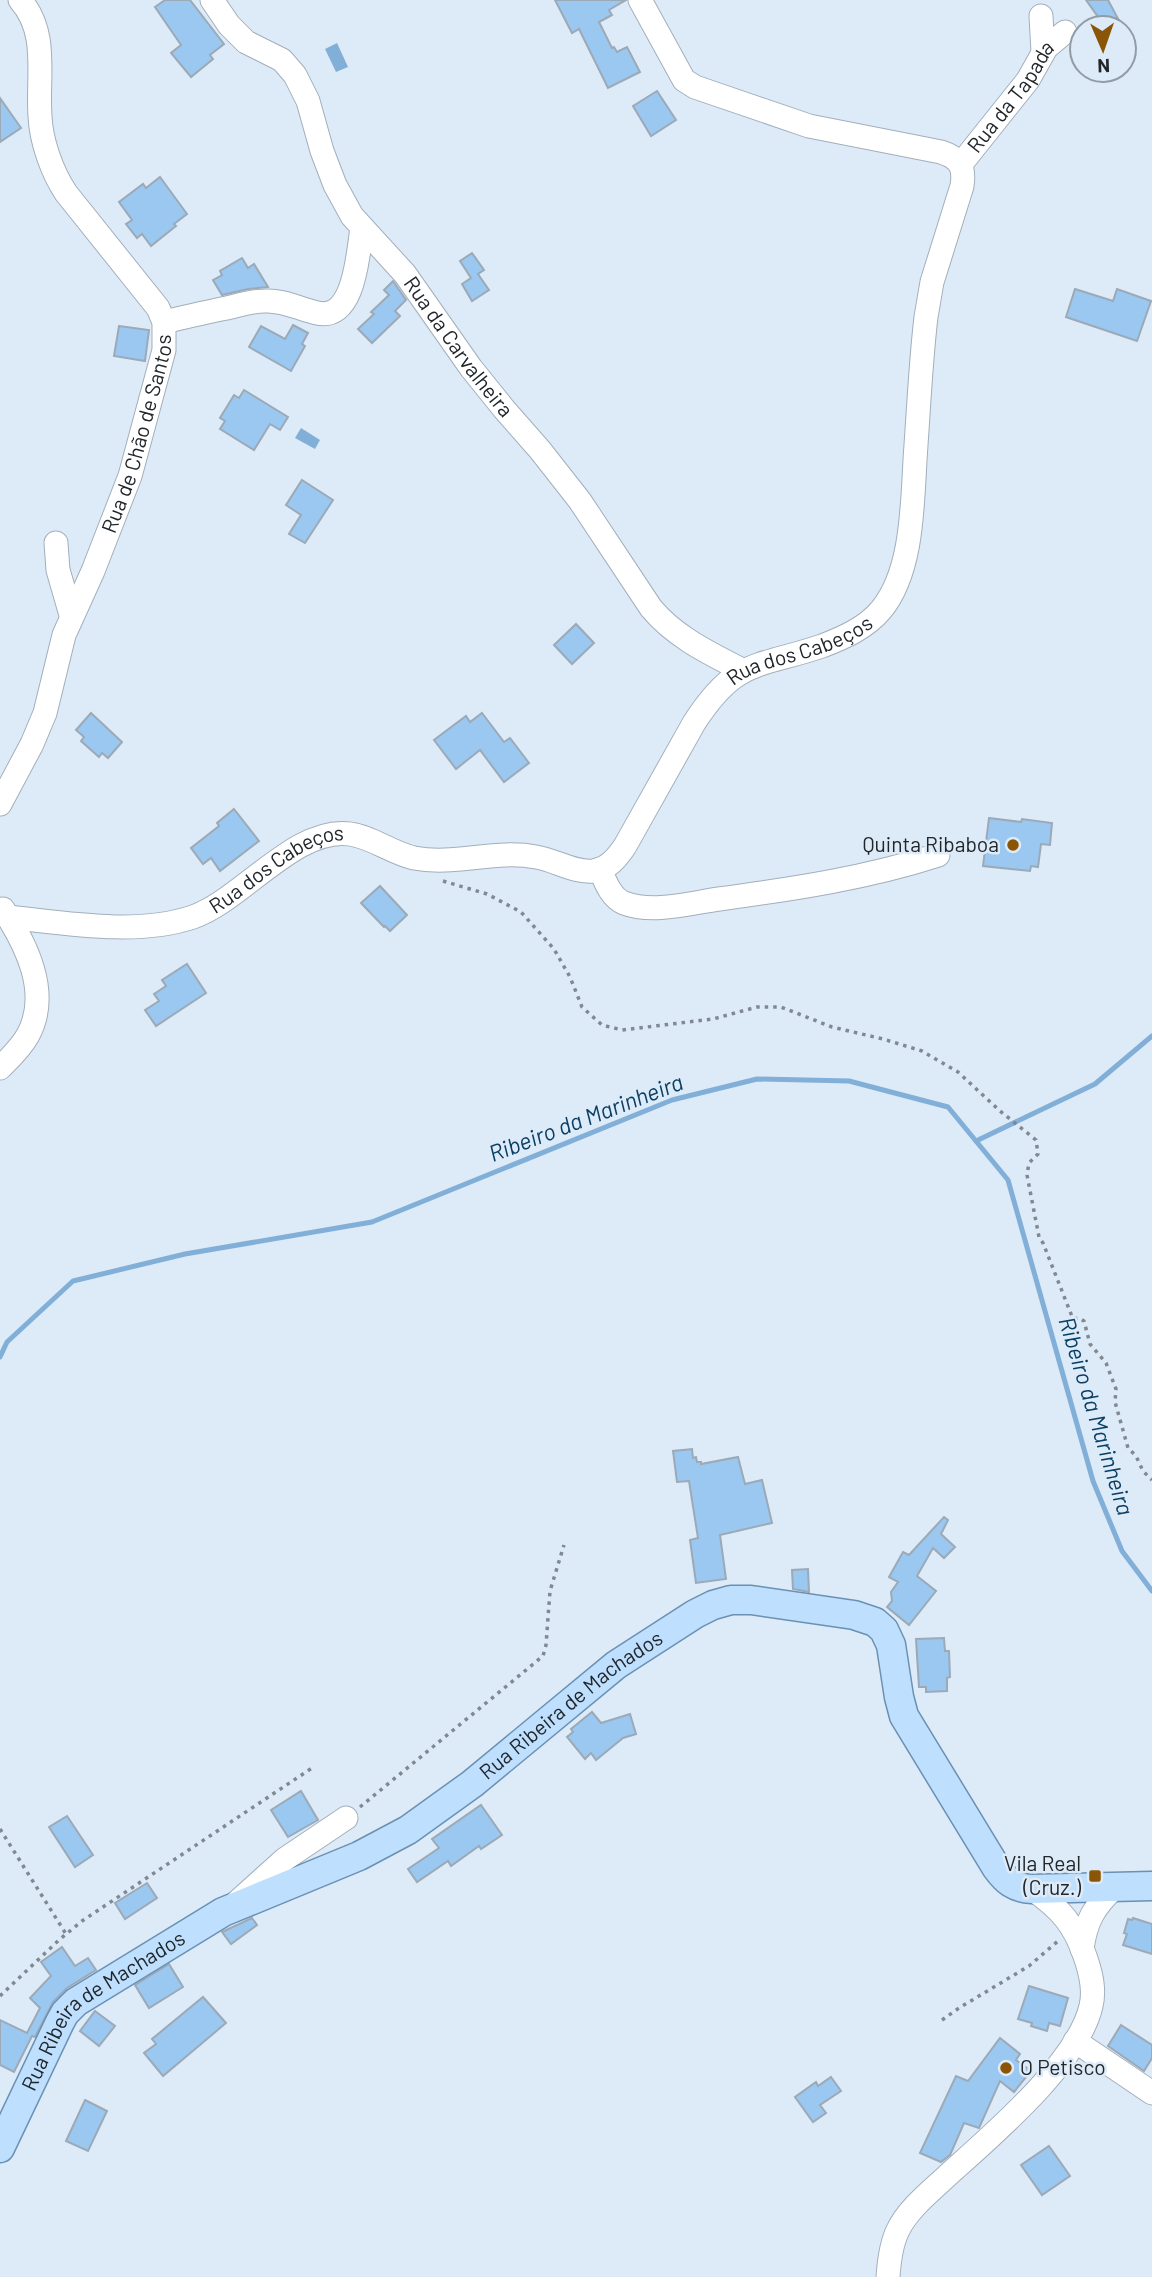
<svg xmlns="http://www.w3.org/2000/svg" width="1152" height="2277" font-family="Barlow,sans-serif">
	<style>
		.water { fill: #82afd7 }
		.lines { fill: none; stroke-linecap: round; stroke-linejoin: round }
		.stream { stroke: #82afd7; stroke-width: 5 }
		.building { fill: #9ac8f1; stroke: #9ca9b6; stroke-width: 2 }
		.minor-casing { stroke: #a2afbb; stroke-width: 25 }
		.major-casing { stroke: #6a90b3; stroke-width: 31 }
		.path { stroke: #808992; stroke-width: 3.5; stroke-dasharray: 3.5 5; stroke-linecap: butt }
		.minor { stroke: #fff; stroke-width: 23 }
		.major { stroke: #bedffd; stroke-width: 28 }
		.poi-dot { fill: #8b5507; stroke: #ddebf8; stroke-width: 2.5 }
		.labels { text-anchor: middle; stroke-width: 5; stroke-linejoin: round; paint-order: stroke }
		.street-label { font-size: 21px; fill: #21262b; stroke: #ddebf8 }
		.poi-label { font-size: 21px; fill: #21262b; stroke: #ddebf8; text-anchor: end }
		.water-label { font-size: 23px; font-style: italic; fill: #0a3f65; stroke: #ddebf8 }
	</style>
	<rect width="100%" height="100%" fill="#ddebf8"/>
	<g class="water">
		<path d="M337,43L348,67L336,72L325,49Z"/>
		<path d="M301,428L320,440L315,449L295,438Z"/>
	</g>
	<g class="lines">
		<g class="stream">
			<path d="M976,1141L1095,1084L1152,1036"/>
			<path d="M0,1357L7,1342L73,1281L185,1254L372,1222L672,1100L757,1079L849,1081L948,1107L1008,1180L1093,1481L1122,1551L1152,1591"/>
		</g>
	</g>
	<g class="building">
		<path d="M165,0H190L224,44L210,55L213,59L191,77L171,53L181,45L155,7Z"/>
		<path d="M555,0H626L609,10L612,15L599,22L612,48L614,47L617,52L627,47L640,72L608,88L579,29L572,33Z"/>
		<path d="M1086,0H1108L1123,28H1106Z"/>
		<path d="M657,91L676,120L651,136L633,106Z"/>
		<path d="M0,98L21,128L0,142Z"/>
		<path d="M160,177L187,214L174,224L176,226L151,246L142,234L137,238L126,224L132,220L119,202L143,184L146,188Z"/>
		<path d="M472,253L484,270L478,274L489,290L472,301L462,284L471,278L460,261Z"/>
		<path d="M242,258L248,268L254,264L268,287L248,289L222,295L213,280L222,275L220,271Z"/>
		<path d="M393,281L406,300L395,311L400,316L372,343L358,329L374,314L371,312L389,295L384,290Z"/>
		<path d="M1075,289L1113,301L1117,289L1151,301L1137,341L1066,317Z"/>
		<path d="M293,325L308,333L302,344L305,346L291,371L249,347L261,326L285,339Z"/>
		<path d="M119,326L149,330L145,361L114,356Z"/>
		<path d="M244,390L288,417L280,430L270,424L254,450L220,429L225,421L220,418L234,395L239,398Z"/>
		<path d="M302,480L333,500L305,543L289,534L301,515L286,505Z"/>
		<path d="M576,624L594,643L572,664L554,645Z"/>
		<path d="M91,713L122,742L108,758L102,753L99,757L81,741L84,737L76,730Z"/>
		<path d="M482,713L504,742L510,738L529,763L504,782L480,750L456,769L434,740L466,716L470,722Z"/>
		<path d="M234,809L259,841L220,871L211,858L203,864L191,848L219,826L217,823Z"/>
		<path d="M989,818L1021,822L1022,819L1052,823L1050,845L1041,844L1038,867L1031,866L1030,871L983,866Z"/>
		<path d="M380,886L407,915L390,931L385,926L384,927L361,903Z"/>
		<path d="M187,964L206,993L156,1026L145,1010L159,1001L154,994L166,986L162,980Z"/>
		<path d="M692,1449L693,1458L696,1457L697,1462H701V1464L738,1457L745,1484L762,1480L772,1523L720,1535L726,1579L696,1583L690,1540L698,1538L689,1481L677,1482L673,1451Z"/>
		<path d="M944,1517L948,1520L941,1534L955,1547L944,1558L933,1548L917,1576L936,1591L909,1625L887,1607L892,1601L891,1592L898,1582L889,1577L903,1552L909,1555Z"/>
		<path d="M808,1569L809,1592L793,1589L792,1570Z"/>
		<path d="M944,1638L945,1651H949L950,1677L947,1678V1691L926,1692V1687H919L916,1639Z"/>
		<path d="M592,1712L601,1723L630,1714L636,1734L623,1738L596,1760L591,1753L585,1759L567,1737L573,1732L571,1729Z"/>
		<path d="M301,1791L318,1820L288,1837L271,1810Z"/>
		<path d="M481,1805L502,1835L481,1849L479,1846L451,1866L448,1861L417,1882L408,1869L439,1848L432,1839Z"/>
		<path d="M67,1816L93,1855L75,1867L49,1827Z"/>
		<path d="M147,1883L157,1898L125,1919L115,1903Z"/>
		<path d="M252,1918L257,1925L231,1944L222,1932Z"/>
		<path d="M1133,1918L1152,1924V1954L1123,1945L1127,1934L1124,1933L1128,1919L1132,1920Z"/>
		<path d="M62,1947L75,1966L88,1958L96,1970L67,1988L53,2002L35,2037L32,2036L14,2072L0,2065V2020L27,2033L40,2008L30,1998L51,1976L41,1962Z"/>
		<path d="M169,1964L183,1987L149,2008L135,1985Z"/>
		<path d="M1029,1986L1068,1998L1060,2026L1049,2023L1047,2031L1031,2026L1032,2023L1018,2019Z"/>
		<path d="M203,1997L226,2023L163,2076L144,2053L156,2044L152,2039Z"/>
		<path d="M95,2011L115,2026L99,2046L80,2031Z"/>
		<path d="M1121,2025L1152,2045V2058L1144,2071L1108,2046Z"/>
		<path d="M1000,2038L1020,2054L1016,2060L1031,2071L1014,2092L1000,2081L979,2128L964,2123L950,2155L941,2162L920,2153L956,2076L968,2081Z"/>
		<path d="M831,2077L841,2091L820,2105L826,2113L813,2122L795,2097L816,2082L818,2086Z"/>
		<path d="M85,2100L107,2111L88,2151L66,2141Z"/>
		<path d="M1049,2146L1070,2176L1042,2195L1021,2165Z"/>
	</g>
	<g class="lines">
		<defs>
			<g id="minor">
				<path id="s1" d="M212,0L229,25L246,42L282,60L295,75L308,101L322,151L335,185L352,216L405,274L471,368L504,409L540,450L580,501L651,608C675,637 709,653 742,670"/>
				<path d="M1041,16L1043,52"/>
				<path id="s2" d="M961,164L1028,80L1046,48L1065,32"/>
				<path d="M164,322C185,317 206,312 227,308C239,305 252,301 265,301C284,300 299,309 317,313C355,322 358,252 362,228"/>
				<path d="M56,543L58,570L71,615"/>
				<path id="s3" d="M0,804L32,744L45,713L64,635L93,571L130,476L164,350V322L158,308L66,193C52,172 41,141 40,116C37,77 49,32 20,0"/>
				<path d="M600,869C605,881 611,898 624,903C653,914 690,903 719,899C793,889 867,878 938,855"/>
				<path id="s4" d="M8,917C65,923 137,936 193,917C242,900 296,826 350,834C372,837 392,853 414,858C455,866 496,849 536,857C555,860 574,873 593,871C608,869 617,858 625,846L694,723C736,658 757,668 822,646C843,638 866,628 881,610C915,569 912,496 916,445C919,402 921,359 926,317L932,282L962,186C965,167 960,158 941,152L809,126L695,87L684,80L640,0"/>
				<path d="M0,1068C10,1058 21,1048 28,1035C51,993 26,944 3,909"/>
				<path d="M235,1904L285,1859L346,1818"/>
				<path d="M1082,1949C1086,1920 1094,1907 1115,1887"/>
				<path d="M1075,2041L1152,2093"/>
				<path d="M888,2277C889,2262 891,2244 898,2230C908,2209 931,2191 948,2175C991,2136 1078,2063 1091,2006C1095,1990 1091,1974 1086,1959C1075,1925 1061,1909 1032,1889"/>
			</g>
			<g id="major">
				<path id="s5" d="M0,2148L60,2022L65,2013L76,2002L223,1912L359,1856L408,1830L472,1784L616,1665L695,1614L713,1605L731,1600H751L854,1615L875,1622L884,1630L891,1645L899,1697L904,1716L996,1867C1006,1881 1014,1888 1032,1889L1152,1886"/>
			</g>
		</defs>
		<use href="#minor" class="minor-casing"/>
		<use href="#major" class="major-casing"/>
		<g class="path">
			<path d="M443,881L487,894L521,912L554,949L570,977L582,1007L602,1025L622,1030L713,1019L757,1007H781L832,1027L883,1039L922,1051L958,1072L1000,1111L1036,1140L1038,1154L1029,1163L1027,1175L1039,1237L1043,1243L1073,1319L1079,1318L1084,1321L1090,1344L1106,1363L1116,1389L1115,1402L1128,1448L1136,1456L1143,1471L1152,1480"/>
			<path d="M360,1807L543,1656L546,1645L550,1591L564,1545"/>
			<path d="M0,1829L66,1934"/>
			<path d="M0,1996L59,1940L82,1921L312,1768"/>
			<path d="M942,2020L959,2008L1029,1966L1058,1941"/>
		</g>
		<use href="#minor" class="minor"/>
		<use href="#major" class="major"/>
	</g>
	<g class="poi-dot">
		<circle cx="1013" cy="845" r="7"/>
		<rect x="1088" y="1869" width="14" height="14" rx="3.5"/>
		<circle cx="1006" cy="2068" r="7"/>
	</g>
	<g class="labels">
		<g class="street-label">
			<text dy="7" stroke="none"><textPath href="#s2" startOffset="84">Rua da Tapada</textPath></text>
			<text dy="7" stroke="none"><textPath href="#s1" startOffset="436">Rua da Carvalheira</textPath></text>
			<text dy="7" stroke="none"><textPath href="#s3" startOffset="397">Rua de Chão de Santos</textPath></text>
			<text dy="7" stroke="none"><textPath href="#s4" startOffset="933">Rua dos Cabeços</textPath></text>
			<text dy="7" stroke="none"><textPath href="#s4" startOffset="284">Rua dos Cabeços</textPath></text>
			<text dy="7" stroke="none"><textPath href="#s5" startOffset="746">Rua Ribeira de Machados</textPath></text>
			<text dy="7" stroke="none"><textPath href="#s5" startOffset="178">Rua Ribeira de Machados</textPath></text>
		</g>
		<g class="poi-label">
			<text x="999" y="852">Quinta Ribaboa</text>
			<text x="1081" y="1871">Vila Real<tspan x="1081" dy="24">(Cruz.)</tspan></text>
			<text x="1020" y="2075" text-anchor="start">O Petisco</text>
		</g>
		<g class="water-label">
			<text transform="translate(586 1118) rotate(-21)" y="8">Ribeiro da Marinheira</text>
			<text transform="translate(1096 1416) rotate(73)" y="8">Ribeiro da Marinheira</text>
		</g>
	</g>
	<g transform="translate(1103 49) rotate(178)"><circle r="33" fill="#ddebf8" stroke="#929ca6" stroke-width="2"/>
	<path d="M0-5L12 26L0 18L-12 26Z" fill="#8b5507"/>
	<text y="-10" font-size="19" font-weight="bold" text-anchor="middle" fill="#21262b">N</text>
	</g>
</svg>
